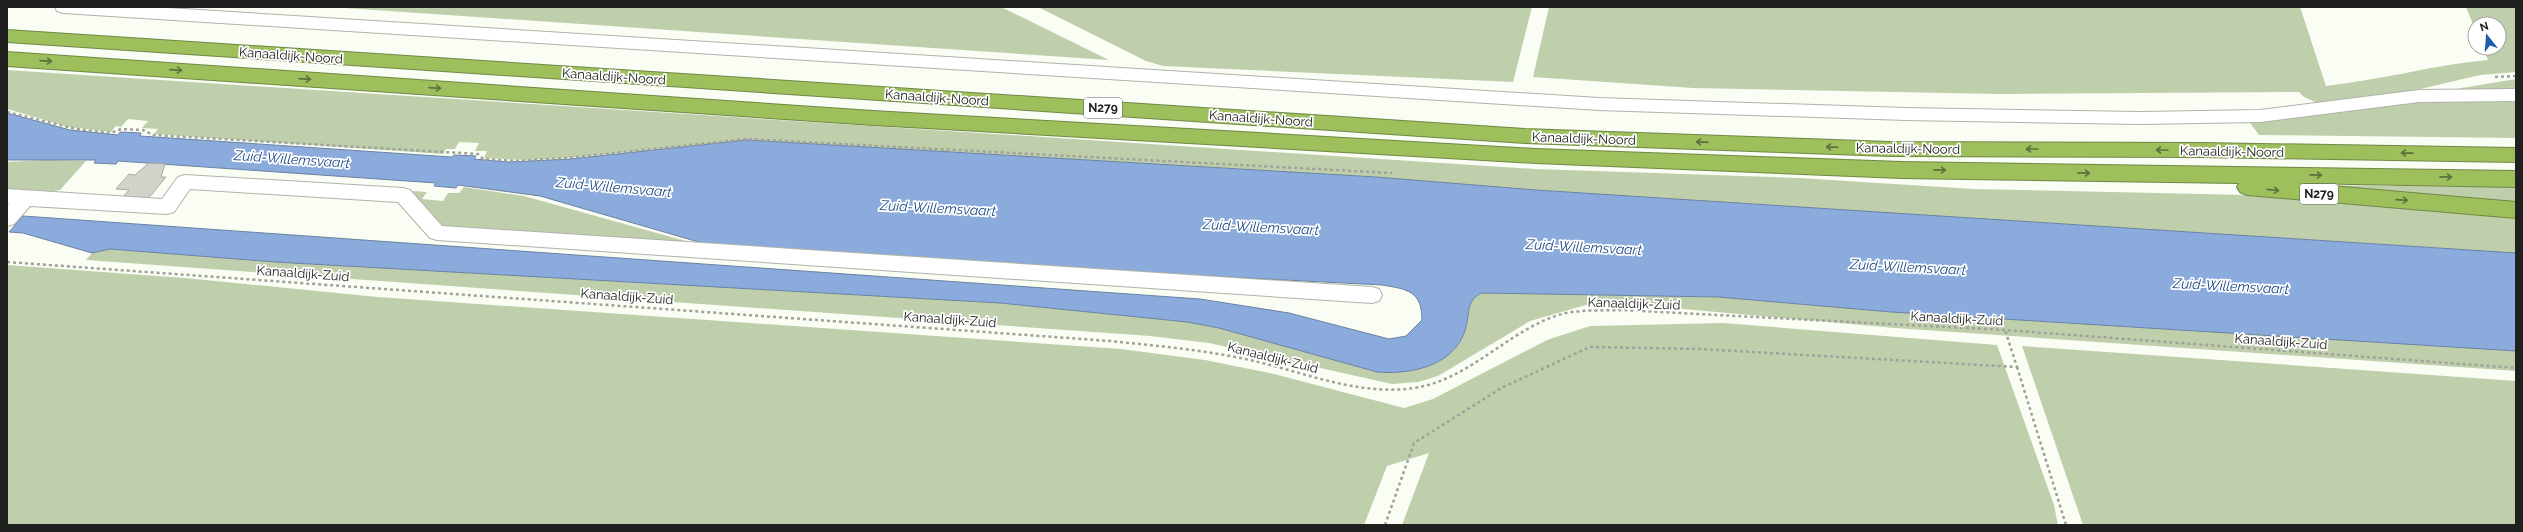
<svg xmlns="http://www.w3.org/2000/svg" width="2523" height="532" font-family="Raleway,sans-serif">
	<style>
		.green { fill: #c0cfab }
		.water { fill: #8aabdb; stroke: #6a82a2 }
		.building { fill: #cfd3ca; stroke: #abaea6 }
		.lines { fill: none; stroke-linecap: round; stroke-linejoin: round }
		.minor-casing { stroke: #afb3aa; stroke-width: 2 }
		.highway-casing { stroke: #718846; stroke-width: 2 }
		.path { stroke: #9fa19b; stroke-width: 2.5; stroke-dasharray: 3 3; stroke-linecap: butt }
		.minor { fill: #fff; fill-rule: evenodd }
		.highway { fill: #9dbf5c; fill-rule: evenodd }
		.oneway { stroke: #5e703d }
		.labels { text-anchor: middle; stroke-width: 3.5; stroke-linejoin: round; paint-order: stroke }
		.shield { fill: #fff; stroke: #636462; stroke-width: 1 }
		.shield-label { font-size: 12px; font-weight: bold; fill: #20211e }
		.street-label { font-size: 13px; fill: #20211e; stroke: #fff }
		.water-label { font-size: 14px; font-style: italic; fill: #214c87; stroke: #fff }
	</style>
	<rect width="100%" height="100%" fill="#f9fdf4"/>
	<g class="green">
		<path d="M330,7H1001L1109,60Z"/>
		<path d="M1038,7H1532L1513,82L1163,66L1146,61Z"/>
		<path d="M1549,7H2300L2326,86C2381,80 2433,65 2488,60L2483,48H2499V24H2475V29L2466,7H2516V72L2480,75L2403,93L2322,105L2304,97L2299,92L1998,94L1693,88L1533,77Z"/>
		<path d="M7,70L1535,169L1799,178L1974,189L2247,195L2516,214V253L1536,190L1376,177L747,140L577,157L526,160L484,158L487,151H475L479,143L459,142L455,149H446L443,154L154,134L158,129L142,128L148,121L128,119L121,127L116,126L111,132L69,127L7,109Z"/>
		<path d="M2516,79V89L2450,90Z"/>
		<path d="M2516,98V138L2259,135L2248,120L2300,117L2419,102Z"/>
		<path d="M47,160L86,161L60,190L37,194L7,190V162Z"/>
		<path d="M201,176L427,192L422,199L443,201L448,193H459L464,187L524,196L700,245L438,227L410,197Z"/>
		<path d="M2296,185L2516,187V204Z"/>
		<path d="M110,249L275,262L1000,303L1187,322L1219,328L1377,372C1413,375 1459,365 1467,323C1469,310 1468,299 1482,293L1718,297L1891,312L2516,351V371L1895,328L1617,303L1586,305L1530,321L1438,376L1418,382L1392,384L1209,343L1150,336L86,260L92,253Z"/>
		<path d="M7,265L185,278L378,297L1121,349L1205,360L1274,374L1404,408L1433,399L1547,340L1590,326L1723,323L1997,345L2054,505L2058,525H1402L1429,453L1387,466L1364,525H7Z"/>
		<path d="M2022,346L2516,381V525H2083Z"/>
	</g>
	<path class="water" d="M7,113L70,130L118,135L120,132L141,133L140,136L452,157L454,155L476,156L474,159L509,162L570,159L747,140L1376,177L1536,190L2516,253V351L1891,312L1718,297L1482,293C1468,299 1469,310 1467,323C1459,365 1413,375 1377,372L1219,328L1187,322L1000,303L275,262L110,249L92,253L23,233L9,232L23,216L1200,299L1289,313L1389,339L1406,336L1422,320C1422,291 1407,289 1382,285L1031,267L702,243L540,196L458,185L456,188L434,186L436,183L118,161L116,164L94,163L96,160H7Z"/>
	<path class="building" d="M149,163L165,164L161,177H166L148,199H121L129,190L116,189L129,174L135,175Z"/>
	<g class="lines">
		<defs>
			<g id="minor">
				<path d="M55,7H152L1599,98L1906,108L2140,112L2260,110L2419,90L2516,89V101L2419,102L2260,122L2140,124L1906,120L1599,110L63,13L57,11Z"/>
				<path d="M185,175L403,188L410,190L442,226L1372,287L1379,289L1382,295L1379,301L1372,303L437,240L430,238L398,202L190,189L174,212L167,214L30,206L14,224L7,226V206L9,204L7,203V189L162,199L178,177Z"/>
			</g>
			<g id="highway">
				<path d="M7,30L1525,129L1890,142L2201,143L2516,148V162L2201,157L1890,156L1525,143L7,42Z"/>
				<path d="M7,52L873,111L1536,149L1901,162L2516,171V187L2297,183L2516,202V218L2247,195L2240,192L2237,187L2239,183L1901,178L1536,163L873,125L7,66Z"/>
			</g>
		</defs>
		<use href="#minor" class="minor-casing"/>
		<use href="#highway" class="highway-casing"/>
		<g class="path">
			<path d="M2495,77L2516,76"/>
			<path d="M7,112L76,129L111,133L121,129L143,130L153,135L478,154L483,159L516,161L567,158L747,139L1392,173"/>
			<path d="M7,262L1110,341C1158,346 1207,350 1254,361C1306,373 1359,396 1414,388C1470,380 1509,329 1562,314C1581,309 1602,311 1622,310L2005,330L2516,368"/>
			<path d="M2017,367L2066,525"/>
			<path d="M1385,525L1414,443L1503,387L1590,347L1700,349L2017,367L2005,330"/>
		</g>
		<use href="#minor" class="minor"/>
		<use href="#highway" class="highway"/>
	</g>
	<defs><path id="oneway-shaft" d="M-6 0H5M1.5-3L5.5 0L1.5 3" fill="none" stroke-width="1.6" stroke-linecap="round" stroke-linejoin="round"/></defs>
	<g class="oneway">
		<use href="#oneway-shaft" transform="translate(46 61) rotate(4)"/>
		<use href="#oneway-shaft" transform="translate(176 70) rotate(4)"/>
		<use href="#oneway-shaft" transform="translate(305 79) rotate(4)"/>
		<use href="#oneway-shaft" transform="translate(435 88) rotate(4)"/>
		<use href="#oneway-shaft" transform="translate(1702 142) rotate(-178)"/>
		<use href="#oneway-shaft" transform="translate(1832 147) rotate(-178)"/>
		<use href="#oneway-shaft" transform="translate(2032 149) rotate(-180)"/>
		<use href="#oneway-shaft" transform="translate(2162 150) rotate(-180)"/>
		<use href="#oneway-shaft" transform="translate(2407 153) rotate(-179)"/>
		<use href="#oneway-shaft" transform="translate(1940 170) rotate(1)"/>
		<use href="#oneway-shaft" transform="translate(2084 173) rotate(1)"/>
		<use href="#oneway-shaft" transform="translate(2316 175) rotate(1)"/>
		<use href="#oneway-shaft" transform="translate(2446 177) rotate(1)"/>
		<use href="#oneway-shaft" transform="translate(2273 190) rotate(6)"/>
		<use href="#oneway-shaft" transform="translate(2402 200) rotate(4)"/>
	</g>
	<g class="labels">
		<g class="shield">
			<rect x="1084" y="98" width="38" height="20" rx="3"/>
			<rect x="2300" y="184" width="38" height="20" rx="3"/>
		</g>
		<g class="shield-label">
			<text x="1103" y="112">N279</text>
			<text x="2319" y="198">N279</text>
		</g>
		<g class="street-label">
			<text transform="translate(291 55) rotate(4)" y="5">Kanaaldijk-Noord</text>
			<text transform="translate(614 76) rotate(4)" y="5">Kanaaldijk-Noord</text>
			<text transform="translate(937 97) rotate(4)" y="5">Kanaaldijk-Noord</text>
			<text transform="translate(1261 118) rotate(4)" y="5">Kanaaldijk-Noord</text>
			<text transform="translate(1584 138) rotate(2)" y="5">Kanaaldijk-Noord</text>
			<text transform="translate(1908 148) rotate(1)" y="5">Kanaaldijk-Noord</text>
			<text transform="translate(2232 151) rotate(1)" y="5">Kanaaldijk-Noord</text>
			<text transform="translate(303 273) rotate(4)" y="5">Kanaaldijk-Zuid</text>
			<text transform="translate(627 296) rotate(4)" y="5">Kanaaldijk-Zuid</text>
			<text transform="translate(1634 303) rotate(2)" y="5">Kanaaldijk-Zuid</text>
			<text transform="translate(1957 318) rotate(3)" y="5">Kanaaldijk-Zuid</text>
			<text transform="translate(950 319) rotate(4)" y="5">Kanaaldijk-Zuid</text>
			<text transform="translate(2281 341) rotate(4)" y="5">Kanaaldijk-Zuid</text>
			<text transform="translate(1273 357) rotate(14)" y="5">Kanaaldijk-Zuid</text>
		</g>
		<g class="water-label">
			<text transform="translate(292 159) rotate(4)" y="5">Zuid-Willemsvaart</text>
			<text transform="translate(614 187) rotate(5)" y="5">Zuid-Willemsvaart</text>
			<text transform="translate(938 208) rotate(3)" y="5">Zuid-Willemsvaart</text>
			<text transform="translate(1261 227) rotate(3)" y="5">Zuid-Willemsvaart</text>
			<text transform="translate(1584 247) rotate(3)" y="5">Zuid-Willemsvaart</text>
			<text transform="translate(1908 267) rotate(3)" y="5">Zuid-Willemsvaart</text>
			<text transform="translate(2231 286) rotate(3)" y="5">Zuid-Willemsvaart</text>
		</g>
	</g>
	<rect width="2523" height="532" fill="none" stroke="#20211e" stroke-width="16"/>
	<g transform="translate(2487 36) rotate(343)"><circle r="19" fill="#ffffff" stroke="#a6a6a5"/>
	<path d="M0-3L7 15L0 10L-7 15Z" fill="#1e5cad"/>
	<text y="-6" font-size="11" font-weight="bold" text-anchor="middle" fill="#20211e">N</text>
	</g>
</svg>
